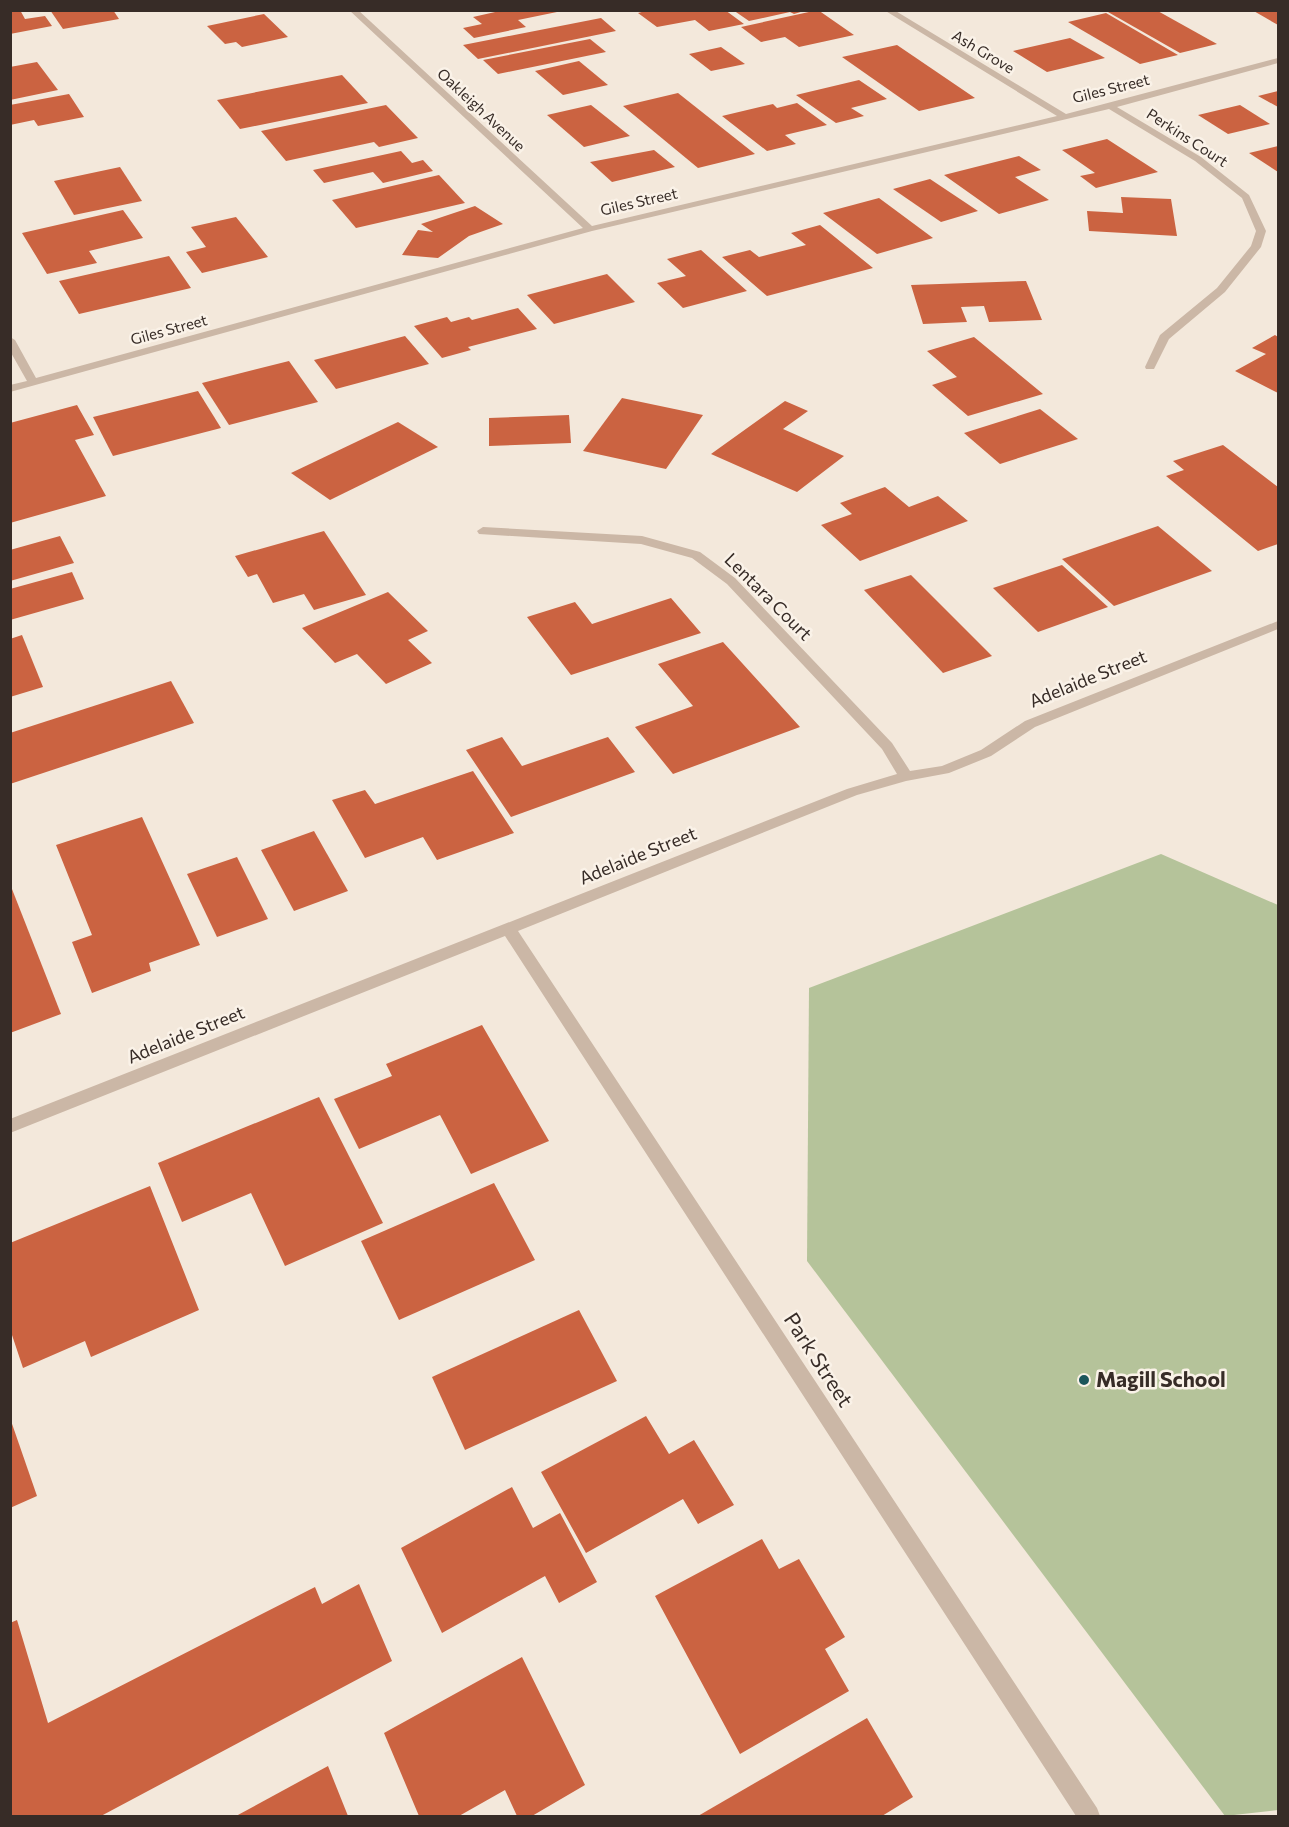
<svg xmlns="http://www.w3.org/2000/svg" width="1289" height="1827" font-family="Commissioner,sans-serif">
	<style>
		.green { fill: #b5c39a }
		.building { fill: #cb6341 }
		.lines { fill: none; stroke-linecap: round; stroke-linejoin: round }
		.minor { fill: #cbb7a6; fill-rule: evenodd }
		.poi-dot { fill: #1b565b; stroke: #faf2e8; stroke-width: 2 }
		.labels { text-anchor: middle; stroke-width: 5; stroke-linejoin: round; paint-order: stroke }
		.far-street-label { font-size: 15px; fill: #372c27; stroke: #faf2e8 }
		.street-label { font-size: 18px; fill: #372c27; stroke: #faf2e8 }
		.near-street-label { font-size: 21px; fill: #372c27; stroke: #faf2e8 }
		.near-poi-label { font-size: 21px; font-weight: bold; fill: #372c27; stroke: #faf2e8; text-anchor: start }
	</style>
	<rect width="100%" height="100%" fill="#f3e8db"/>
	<path class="green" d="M1161,854L1278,905V1810L1225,1816L807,1261L809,988Z"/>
	<g class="building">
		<path d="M10,10H20L25,19L45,16L52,26L10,34Z"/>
		<path d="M50,10H113L119,19L63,29Z"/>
		<path d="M504,10H555L557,12L518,20L526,27L474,38L463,28L482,24L473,17Z"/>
		<path d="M649,10H725L744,24L709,31L695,20L657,27L638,13Z"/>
		<path d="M733,10H804V11L794,14L790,12L749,21Z"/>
		<path d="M818,10L854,35L799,47L785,37L761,42L741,27Z"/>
		<path d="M1114,10H1156L1217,44L1180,53L1108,12Z"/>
		<path d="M1252,10H1278V25Z"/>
		<path d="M1106,13L1178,55L1140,64L1068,22Z"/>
		<path d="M264,14L288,37L242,47L236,42L225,44L207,26Z"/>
		<path d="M601,18L616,31L478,59L463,45Z"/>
		<path d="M1070,38L1105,58L1047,72L1013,51Z"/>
		<path d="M590,39L606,52L498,74L483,60Z"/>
		<path d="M897,45L975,98L919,111L842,57Z"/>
		<path d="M721,47L745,64L711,71L689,54Z"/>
		<path d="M579,61L608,85L563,95L535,71Z"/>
		<path d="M37,62L58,90L10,100V67Z"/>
		<path d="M342,75L368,103L240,129L217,100Z"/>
		<path d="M859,80L887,99L851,108L864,116L836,123L796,95Z"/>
		<path d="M1278,91V107L1258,96Z"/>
		<path d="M678,93L755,154L698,168L623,106Z"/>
		<path d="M69,94L84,117L38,126L34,120L10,125V105Z"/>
		<path d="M797,103L827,125L785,135L796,144L767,151L722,116L773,104L777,108Z"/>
		<path d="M386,105L418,138L379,147L374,142L286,161L261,131Z"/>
		<path d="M591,105L630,136L584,147L547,115Z"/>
		<path d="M1240,105L1270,124L1228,134L1198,115Z"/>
		<path d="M1107,139L1158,172L1096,188L1080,176L1095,173L1062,150Z"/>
		<path d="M1278,146V172L1249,153Z"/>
		<path d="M654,150L675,167L612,182L590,162Z"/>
		<path d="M401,151L412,163L423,160L433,171L383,183L373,172L324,183L313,170Z"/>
		<path d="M1019,156L1041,170L1015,177L1049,200L999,214L944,175Z"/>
		<path d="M120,167L142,201L74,215L54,181Z"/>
		<path d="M439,175L465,203L356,228L332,200Z"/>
		<path d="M930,179L978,211L941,222L893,189Z"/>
		<path d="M1121,197L1171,199L1177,236L1089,231L1087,211L1123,213Z"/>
		<path d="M879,198L933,238L877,254L823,213Z"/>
		<path d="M475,206L503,224L469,236L438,258L402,255L418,230L433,232L421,224Z"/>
		<path d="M123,210L143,238L89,251L97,263L47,274L22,233Z"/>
		<path d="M236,217L268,257L202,273L186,252L206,247L191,227Z"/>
		<path d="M820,225L873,268L767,296L722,257L750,250L759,257L806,245L791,233Z"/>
		<path d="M701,250L747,291L683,308L657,283L686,276L667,259Z"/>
		<path d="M169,256L191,288L79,314L59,281Z"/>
		<path d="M607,274L635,302L554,324L527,295Z"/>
		<path d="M1026,281L1042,320L989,322L984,306L961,307L967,322L923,324L911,285Z"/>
		<path d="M518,308L537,329L468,347L471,350L442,358L414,326L447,317L451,322L469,317L472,320Z"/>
		<path d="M1275,335L1278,337V393L1235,371L1266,354L1252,348Z"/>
		<path d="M405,336L429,364L336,389L314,360Z"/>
		<path d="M974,337L1043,394L968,416L932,385L957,377L927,351Z"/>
		<path d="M289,361L318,402L229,425L202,383Z"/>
		<path d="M198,391L221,428L113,456L93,417Z"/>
		<path d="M622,398L703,415L666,469L583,451Z"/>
		<path d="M785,401L808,411L783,429L844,456L797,492L711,454Z"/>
		<path d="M77,405L94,435L75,440L106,496L10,523V423Z"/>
		<path d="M1040,409L1078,439L1000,464L964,433Z"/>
		<path d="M569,415L571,443L489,446V418Z"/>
		<path d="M398,422L438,447L330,500L291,473Z"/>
		<path d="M1223,445L1278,487V544L1258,551L1166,476L1184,470L1173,461Z"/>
		<path d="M885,487L909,507L938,496L968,521L860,561L821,525L852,514L840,503Z"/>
		<path d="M1158,526L1212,571L1114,606L1062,559Z"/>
		<path d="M324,531L366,595L314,610L304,594L273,603L257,574L248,577L235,556Z"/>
		<path d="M60,536L74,563L10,581V550Z"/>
		<path d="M1062,565L1108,607L1038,632L993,588Z"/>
		<path d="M72,572L84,599L10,620V589Z"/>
		<path d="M911,575L992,656L943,673L864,590Z"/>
		<path d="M388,592L428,631L408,640L432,663L386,684L357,654L335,663L302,628Z"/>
		<path d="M671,598L701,633L571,675L527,617L575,602L592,624Z"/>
		<path d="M22,635L43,687L10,697V639Z"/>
		<path d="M723,642L800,727L673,774L635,727L693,706L658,664Z"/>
		<path d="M171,681L194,723L10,784V733Z"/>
		<path d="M502,737L522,766L608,737L635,772L511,817L466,750Z"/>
		<path d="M473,771L514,833L437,860L423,837L365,858L332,800L365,790L375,804Z"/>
		<path d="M142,817L200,945L149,963L151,971L92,993L72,942L92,935L56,845Z"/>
		<path d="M314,831L348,891L294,911L261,850Z"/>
		<path d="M237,857L268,919L217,937L187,874Z"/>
		<path d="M10,884L61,1014L10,1033Z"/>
		<path d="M482,1025L549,1141L471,1174L440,1115L359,1149L334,1099L392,1076L386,1064Z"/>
		<path d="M319,1097L383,1223L285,1266L251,1193L182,1222L158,1163Z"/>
		<path d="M494,1183L535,1260L399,1320L361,1241Z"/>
		<path d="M150,1186L199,1310L91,1357L85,1341L23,1368L10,1329V1243Z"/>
		<path d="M579,1310L617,1381L465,1450L432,1377Z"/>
		<path d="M646,1416L669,1454L694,1440L734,1505L698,1524L683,1499L586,1553L541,1472Z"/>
		<path d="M10,1418L37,1496L10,1508Z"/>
		<path d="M512,1487L533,1528L560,1513L597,1582L559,1603L545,1576L442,1633L401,1548Z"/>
		<path d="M762,1539L779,1569L799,1559L845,1637L825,1649L849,1691L740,1754L655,1596Z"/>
		<path d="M359,1584L392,1661L101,1816H10V1623L17,1620L48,1723L315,1587L322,1604Z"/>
		<path d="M522,1657L585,1785L532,1816H517L505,1790L459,1816H419L384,1733Z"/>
		<path d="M867,1718L913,1797L882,1816H698Z"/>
		<path d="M328,1766L348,1816H236Z"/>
	</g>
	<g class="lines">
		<g class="minor">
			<path d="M349,10H358L592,226L1057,116L884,10H894L1066,114L1278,58V63L1117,107L1201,157L1249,195L1266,231L1261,247L1225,292L1169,339L1154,369H1146L1145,367L1160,335L1217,288L1251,246L1256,231L1242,198L1195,161L1109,109L592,231L10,392V385L27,381L10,351V337L15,340L36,378L583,228Z"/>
			<path d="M483,527L642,536L700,552L735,578L892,743L910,771L942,766L981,750L1025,721L1278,621V629L1035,727L991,756L949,773L906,781L857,795L518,931L1097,1808L1100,1816H1076L505,936L10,1133V1119L847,789L897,774L882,749L727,584L692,558L641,544L479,534L477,531Z"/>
		</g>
	</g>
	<circle class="poi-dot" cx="1084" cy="1380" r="6"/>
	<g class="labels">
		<g class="far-street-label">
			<text transform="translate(983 52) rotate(31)" y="5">Ash Grove</text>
			<text transform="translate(1111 89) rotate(-14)" y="5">Giles Street</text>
			<text transform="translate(481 110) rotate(43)" y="5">Oakleigh Avenue</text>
			<text transform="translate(1187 138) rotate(33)" y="5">Perkins Court</text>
			<text transform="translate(639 202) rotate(-13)" y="5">Giles Street</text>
			<text transform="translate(169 330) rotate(-15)" y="5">Giles Street</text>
		</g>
		<g class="street-label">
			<text transform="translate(768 597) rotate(45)" y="6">Lentara Court</text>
			<text transform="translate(1088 679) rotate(-22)" y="6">Adelaide Street</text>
			<text transform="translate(638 856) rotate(-22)" y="6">Adelaide Street</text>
			<text transform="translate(186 1035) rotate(-22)" y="6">Adelaide Street</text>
		</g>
		<g class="near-street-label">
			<text transform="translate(818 1360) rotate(57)" y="7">Park Street</text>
		</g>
		<g class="near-poi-label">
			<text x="1096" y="1387">Magill School</text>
		</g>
	</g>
	<rect width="1289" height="1827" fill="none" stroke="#372c27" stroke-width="24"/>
</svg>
